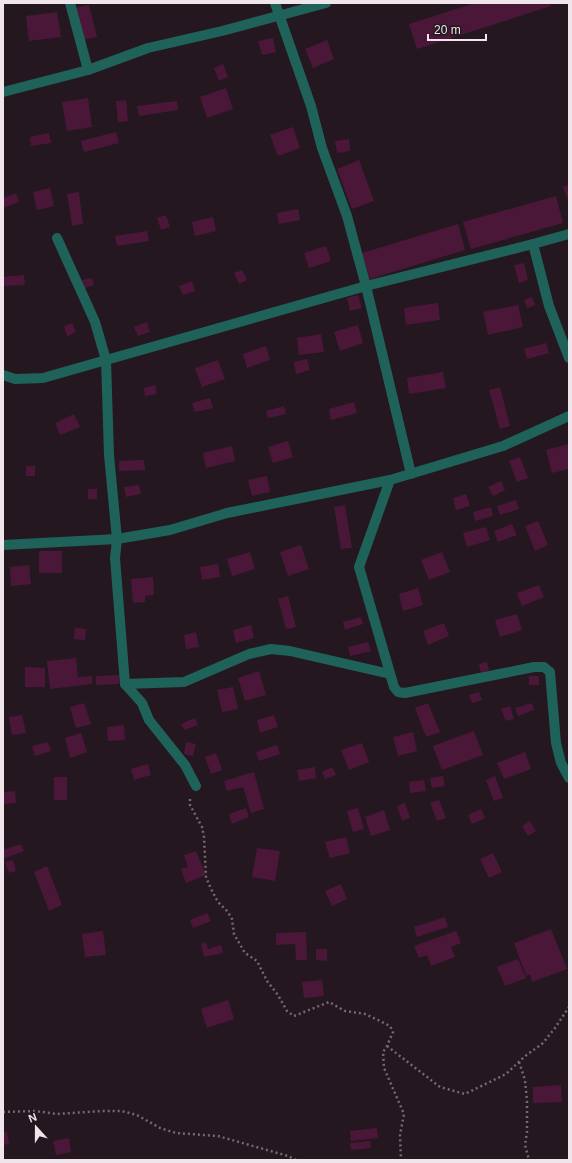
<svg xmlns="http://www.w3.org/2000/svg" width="572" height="1163" font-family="Helvetica,sans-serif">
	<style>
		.building { fill: #4b1739 }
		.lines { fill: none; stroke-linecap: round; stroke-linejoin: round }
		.path { stroke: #766a71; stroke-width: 2.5; stroke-dasharray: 2 3; stroke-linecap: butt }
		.minor { stroke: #1e625a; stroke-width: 10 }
	</style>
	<rect width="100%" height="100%" fill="#24171f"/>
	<g class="building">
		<path d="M475,3H550L551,6L417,49L409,24Z"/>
		<path d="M89,5L97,37L82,40L75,8Z"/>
		<path d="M57,12L61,37L29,41L26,16Z"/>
		<path d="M273,38L276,52L262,55L258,41Z"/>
		<path d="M327,40L334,59L313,68L305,49Z"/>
		<path d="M223,64L228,77L219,81L214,68Z"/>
		<path d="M226,88L233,109L207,118L200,97Z"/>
		<path d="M88,98L92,127L67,131L62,102Z"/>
		<path d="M126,100L128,121L118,122L116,101Z"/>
		<path d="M177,101L178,110L139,116L137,106Z"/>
		<path d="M293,127L300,148L278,156L270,135Z"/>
		<path d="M116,132L119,143L84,152L81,141Z"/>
		<path d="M49,133L51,143L31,146L30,137Z"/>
		<path d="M349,139L350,151L337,153L335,141Z"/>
		<path d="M359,160L374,201L352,209L337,169Z"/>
		<path d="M569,185V203L563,187Z"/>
		<path d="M50,188L54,206L37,210L33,192Z"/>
		<path d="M79,192L83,224L72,226L67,194Z"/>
		<path d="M16,193L19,202L3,208V198Z"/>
		<path d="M556,196L563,223L471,249L463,222Z"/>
		<path d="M298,209L300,220L279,224L277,213Z"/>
		<path d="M166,215L170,227L161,230L157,218Z"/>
		<path d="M213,217L216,231L195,236L192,222Z"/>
		<path d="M458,224L465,250L370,279L362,253Z"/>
		<path d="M147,231L149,241L117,246L115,236Z"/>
		<path d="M326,246L331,261L309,268L304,253Z"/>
		<path d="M524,263L528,280L519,283L514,265Z"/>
		<path d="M242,270L247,280L239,284L234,273Z"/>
		<path d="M24,275L25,285L4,286L3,277Z"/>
		<path d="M92,278L94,285L85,288L82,280Z"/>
		<path d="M192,281L195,291L183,295L179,286Z"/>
		<path d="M358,295L362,308L350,311L347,298Z"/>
		<path d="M532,297L535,305L527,308L524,300Z"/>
		<path d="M438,303L440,320L406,325L404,308Z"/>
		<path d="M518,305L523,327L488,335L483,312Z"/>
		<path d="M147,322L150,332L138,336L134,327Z"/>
		<path d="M72,323L76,332L67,336L64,326Z"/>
		<path d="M358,325L363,343L340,351L334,332Z"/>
		<path d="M321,334L324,352L299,355L297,338Z"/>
		<path d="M546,343L549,353L527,359L524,349Z"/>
		<path d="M266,346L270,360L247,368L243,354Z"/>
		<path d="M307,359L310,370L296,374L294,362Z"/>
		<path d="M218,360L225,379L202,387L195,368Z"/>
		<path d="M443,372L446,388L409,394L407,378Z"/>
		<path d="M155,385L157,394L145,396L144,388Z"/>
		<path d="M500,387L510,426L500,429L489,390Z"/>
		<path d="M210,398L213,408L195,412L192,403Z"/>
		<path d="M354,402L357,413L331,420L329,409Z"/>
		<path d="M284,406L286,414L268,418L266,411Z"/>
		<path d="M74,414L80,427L60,435L55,423Z"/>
		<path d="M288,441L293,457L273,463L268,447Z"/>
		<path d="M569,444L568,460L569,469L552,473L546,450Z"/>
		<path d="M232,446L235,461L206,468L203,453Z"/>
		<path d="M520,457L528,478L517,482L509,461Z"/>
		<path d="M144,460L145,470L119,471V461Z"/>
		<rect x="26" y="466" width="9" height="10"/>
		<path d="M267,476L270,492L252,496L248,480Z"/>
		<path d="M501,481L505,490L493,496L488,487Z"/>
		<path d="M139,485L141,494L126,497L124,487Z"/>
		<rect x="88" y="489" width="9" height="10"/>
		<path d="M466,494L470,506L456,510L453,498Z"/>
		<path d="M516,500L519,509L500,515L497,506Z"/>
		<path d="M345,505L352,548L341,549L334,507Z"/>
		<path d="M491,507L493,516L475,521L473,512Z"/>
		<path d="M538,521L548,545L535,551L525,526Z"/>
		<path d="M512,524L517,535L498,542L494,531Z"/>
		<path d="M486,527L490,540L467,547L463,533Z"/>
		<path d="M301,545L309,569L288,576L280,552Z"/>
		<rect x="39" y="551" width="23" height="22"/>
		<path d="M250,552L255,569L232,576L227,559Z"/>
		<path d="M442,552L450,572L429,580L421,560Z"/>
		<path d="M218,564L220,577L202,580L200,567Z"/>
		<path d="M29,565L31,584L11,586L10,567Z"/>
		<path d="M153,577L154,595L145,596V602L133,603L131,579Z"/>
		<path d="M539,585L544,597L522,606L517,593Z"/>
		<path d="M418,588L423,605L403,611L399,594Z"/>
		<path d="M288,596L296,627L286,629L278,599Z"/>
		<path d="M517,614L522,630L500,637L495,620Z"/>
		<path d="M361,617L363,624L345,630L343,622Z"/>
		<path d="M444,623L449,636L428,645L423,631Z"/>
		<path d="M251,625L254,638L236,643L233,630Z"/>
		<path d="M75,628L86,629L85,640L74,639Z"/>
		<path d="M196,632L199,647L186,649L184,635Z"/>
		<path d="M368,642L371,651L350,656L348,647Z"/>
		<path d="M76,658L78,677L92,676V684L50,689L47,661Z"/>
		<path d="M487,662L489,670L481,673L479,664Z"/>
		<path d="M25,667L45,668V687H25Z"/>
		<path d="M259,671L266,695L245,701L238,678Z"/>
		<path d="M119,675V684L96,685V676Z"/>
		<rect x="529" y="676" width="10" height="9"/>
		<path d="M233,687L238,709L222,712L217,690Z"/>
		<path d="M479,692L482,700L472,703L469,695Z"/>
		<path d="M84,703L91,724L76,728L70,707Z"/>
		<path d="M428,703L440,732L426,737L415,708Z"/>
		<path d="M532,703L534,710L518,716L515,708Z"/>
		<path d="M510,706L514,719L506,721L501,709Z"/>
		<path d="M22,715L26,733L12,735L9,717Z"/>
		<path d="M274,715L278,727L260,733L257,720Z"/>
		<path d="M195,718L198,725L184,730L181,724Z"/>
		<path d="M124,725L125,740L108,741L107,727Z"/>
		<path d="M474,731L483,755L442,770L433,746Z"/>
		<path d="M413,732L417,751L398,756L393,737Z"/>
		<path d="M81,733L87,752L70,758L65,738Z"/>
		<path d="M48,742L51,751L35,756L32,746Z"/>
		<path d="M186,742L196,744L193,756L184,754Z"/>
		<path d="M362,743L369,762L349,770L341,750Z"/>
		<path d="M277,745L280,754L259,761L256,752Z"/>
		<path d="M525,752L531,769L504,779L497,763Z"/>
		<path d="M216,753L222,770L211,774L205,757Z"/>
		<path d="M148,764L151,775L134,780L131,769Z"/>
		<path d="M315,767L316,778L299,781L297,770Z"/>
		<path d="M332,767L336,775L325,779L322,772Z"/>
		<path d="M254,772L264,809L251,813L243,787L227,791L224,781Z"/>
		<path d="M443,776L445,786L432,788L430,778Z"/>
		<path d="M495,776L503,798L494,801L486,780Z"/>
		<rect x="54" y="777" width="13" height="23"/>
		<path d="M424,780L426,791L410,793L409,782Z"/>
		<path d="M15,791L16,803L3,804V792Z"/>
		<path d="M439,800L446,818L437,821L430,803Z"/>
		<path d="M405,803L410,818L402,821L397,806Z"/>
		<path d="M246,808L249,817L232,824L229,814Z"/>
		<path d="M358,808L364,829L353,832L347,811Z"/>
		<path d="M481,809L485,818L472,824L468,815Z"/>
		<path d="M384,810L390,830L371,836L365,817Z"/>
		<path d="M530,821L536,831L528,836L522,826Z"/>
		<path d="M346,837L350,853L330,858L325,842Z"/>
		<path d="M21,844L24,851L3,859V850Z"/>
		<path d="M257,848L280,851L275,881L252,877Z"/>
		<path d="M196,851L206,875L186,883L181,869L188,867L184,855Z"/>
		<path d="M493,853L502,872L489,878L480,859Z"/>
		<path d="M13,860L16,871L9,873L5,862Z"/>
		<path d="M47,866L62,905L49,911L34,872Z"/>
		<path d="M341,884L347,899L332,906L325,891Z"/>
		<path d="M207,913L211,921L193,928L190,920Z"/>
		<path d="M445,917L448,927L417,937L414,927Z"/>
		<path d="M551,929L567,969L532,982L530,974L526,976L514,943Z"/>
		<path d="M103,931L106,955L85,957L82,934Z"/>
		<path d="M456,931L461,943L451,947L455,957L431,966L427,955L419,958L414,946Z"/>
		<path d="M306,932L307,960H296L295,944L276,945V933Z"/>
		<path d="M206,942L208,949L221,945L223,953L204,957L201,944Z"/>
		<path d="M316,949H327V961L316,960Z"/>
		<path d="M518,959L526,978L505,986L497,967Z"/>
		<path d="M322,980L324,996L304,998L302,982Z"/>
		<path d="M228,1000L234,1019L207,1028L201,1009Z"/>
		<path d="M561,1085L562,1102L533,1103V1087Z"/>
		<path d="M377,1128L378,1138L351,1141L350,1131Z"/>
		<path d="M3,1132H7L9,1144L3,1145Z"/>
		<path d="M69,1138L71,1152L56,1155L53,1141Z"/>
		<path d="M370,1141L371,1148L351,1150L350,1143Z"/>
	</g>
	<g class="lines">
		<g class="path">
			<path d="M190,799V805L202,827L204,837L206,877L211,889L218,902L228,912L232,919L234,934L245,953L257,961L267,981L278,995L287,1011L294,1016L329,1002L345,1011L365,1014L378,1020L390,1026L393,1032L387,1046L383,1052L384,1068L404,1114L400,1135L401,1160"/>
			<path d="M387,1046L440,1087L465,1094L506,1074L524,1057L543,1043L555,1028L569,1007"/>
			<path d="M519,1062L525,1080L527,1101V1132L525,1145L529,1160"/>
			<path d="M3,1112L35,1111L57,1114L102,1111H122L137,1115L160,1128L176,1133L218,1136L288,1156L296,1160"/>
		</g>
		<g class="minor">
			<path d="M70,3L88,70"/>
			<path d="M275,3L311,106L322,148L347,216L366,286L411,474"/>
			<path d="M3,92L88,70L148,48L222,31L326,3"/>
			<path d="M57,238L95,322L106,360L109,455L117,539L115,558L125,684L142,703L149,720L185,765L196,786"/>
			<path d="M533,244L549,306L569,358"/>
			<path d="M3,375L15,379L43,378L366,286L533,244L569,234"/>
			<path d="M390,480L359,567L394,687L398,692L405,693L534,667H544L550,672L556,743L561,763L569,778"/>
			<path d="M3,545L117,539L170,530L227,513L390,480L503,446L569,416"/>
			<path d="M125,684L184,682L249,654L271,649L290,651L390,674"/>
		</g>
	</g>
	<rect width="572" height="1163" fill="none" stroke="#efe5ea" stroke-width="8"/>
	<g transform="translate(36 1127) rotate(339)" stroke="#24171f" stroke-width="3" paint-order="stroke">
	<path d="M0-3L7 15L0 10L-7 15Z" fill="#efe5ea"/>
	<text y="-6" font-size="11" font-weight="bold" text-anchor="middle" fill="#efe5ea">N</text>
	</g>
	<path d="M428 34v6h58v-6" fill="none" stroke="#efe5ea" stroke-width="2"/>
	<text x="434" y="34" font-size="12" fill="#efe5ea" stroke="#24171f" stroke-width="3" paint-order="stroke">20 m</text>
</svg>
